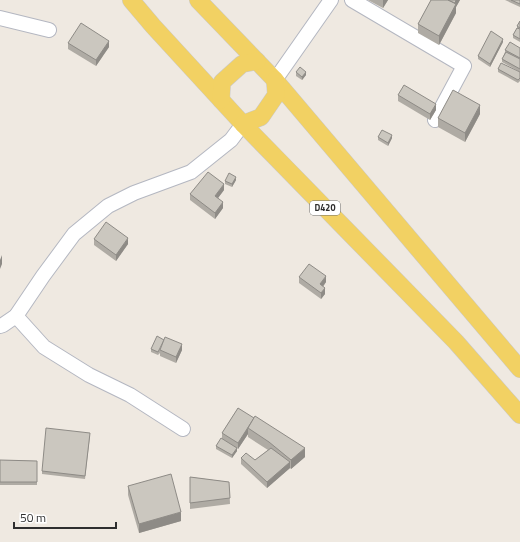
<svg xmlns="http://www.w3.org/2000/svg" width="520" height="542" font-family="'Titillium Web',sans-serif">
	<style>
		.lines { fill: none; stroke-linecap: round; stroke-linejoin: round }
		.minor-casing { stroke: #b4b7c1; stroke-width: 16 }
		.major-casing { stroke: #c9c9c9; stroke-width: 18 }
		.minor { stroke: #fff; stroke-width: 14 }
		.major { stroke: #f2d163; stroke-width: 17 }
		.wall { fill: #afaba4 }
		.shaded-wall { fill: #8e8b86 }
		.building { fill: #cbc7bf; stroke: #8e8b86 }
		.labels { text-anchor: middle; stroke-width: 3; stroke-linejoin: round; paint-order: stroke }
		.shield { fill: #fff; stroke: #6d6d6d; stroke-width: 1 }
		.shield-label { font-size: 9px; font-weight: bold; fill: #2e2e2e }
	</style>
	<rect width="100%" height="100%" fill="#efe9e1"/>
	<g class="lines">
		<defs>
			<g id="minor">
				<path d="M352,0L464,66L435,120"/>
				<path d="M0,18L49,30"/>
				<path d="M275,80L331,0"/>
				<path d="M16,316L44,347L89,375L130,395L183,429"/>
				<path d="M0,326L3,325L16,316L43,276L74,234L108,206L134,193L191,172L231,140L243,124"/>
			</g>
			<g id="major">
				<path d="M131,0L153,26L243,124L456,342L520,415"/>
				<path d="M198,0L275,80L520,369"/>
				<path d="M221,100L222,82L242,64L257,61"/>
				<path d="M243,124L261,117L276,95L275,80"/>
			</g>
		</defs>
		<use href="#minor" class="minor-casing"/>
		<use href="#major" class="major-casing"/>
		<use href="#minor" class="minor"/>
		<use href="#major" class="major"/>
	</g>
	<g class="wall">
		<path d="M368,0H388L383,8Z"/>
		<path d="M431,0H460L456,7V13L439,45L418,33V24Z"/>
		<path d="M505,0H520V7Z"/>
		<path d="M520,21V42L513,38V35L517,28V26Z"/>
		<path d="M503,42L490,67L478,59V56Z"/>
		<path d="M68,43L109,47L96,66L68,49Z"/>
		<path d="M520,48V72L502,62V59L505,52V50Z"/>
		<path d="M498,69L520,72V81L518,83L498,72Z"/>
		<path d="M296,72L306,75L302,80L296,76Z"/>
		<path d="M398,95L436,110L430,120L398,101Z"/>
		<path d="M480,114L465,142L438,127V118Z"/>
		<path d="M378,137L392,138L388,146L378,140Z"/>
		<path d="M236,180L232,187L225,184V181Z"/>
		<path d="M224,190L218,198L223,208L215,219L190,200V194Z"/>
		<path d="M94,239L128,244L116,261L94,245Z"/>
		<path d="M299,277L326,282L323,287L325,294L321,299L299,283Z"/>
		<path d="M151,349L182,350L176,363L160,356V353L158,355L151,352Z"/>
		<path d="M238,408L305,457L291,469L290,468L267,488L241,464V458L255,460L268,450L248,437V434L238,449L237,448V451L232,458L216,449V446L222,439V433Z"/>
		<path d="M90,436L85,479L42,474V471Z"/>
		<path d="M0,460L37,461V485H0Z"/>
		<path d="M190,477L229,482L230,504L190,509Z"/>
		<path d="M128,486L181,521L139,533L128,495Z"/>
	</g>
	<g class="shaded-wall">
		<path d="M383,0H388L383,8Z"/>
		<path d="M456,0H460L456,7V13L439,45V36Z"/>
		<path d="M503,39V42L490,67V64Z"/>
		<path d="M109,41V47L96,66V60Z"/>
		<path d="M306,72V75L302,80V77Z"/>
		<path d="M436,104V110L430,120V114Z"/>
		<path d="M480,105V114L465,142V133Z"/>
		<path d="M392,135V138L388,146V143Z"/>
		<path d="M236,177V180L232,187V184Z"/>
		<path d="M224,184V190L215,202V196Z"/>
		<path d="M223,202V208L215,219V213Z"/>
		<path d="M128,238V244L116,261V255Z"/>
		<path d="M2,255V264L0,269V260Z"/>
		<path d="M326,276V282L320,290V284Z"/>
		<path d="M325,288V294L321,299V293Z"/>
		<path d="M182,344V350L176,363V357Z"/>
		<path d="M254,418L248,428V434L238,449V443Z"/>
		<path d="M237,448V451L232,458V455Z"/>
		<path d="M305,448V457L291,469V460Z"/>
		<path d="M290,462V468L267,488V482Z"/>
		<path d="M181,512V521L139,533V524Z"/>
	</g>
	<g class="building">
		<path d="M431,0H448L456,4L439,36L418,24Z"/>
		<path d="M448,0H456L455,3Z"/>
		<path d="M511,0H520V4Z"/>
		<path d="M520,21V28L517,26Z"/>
		<path d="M81,23L109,41L96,60L68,43Z"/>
		<path d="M517,28L520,29V39L513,35Z"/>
		<path d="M491,31L503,39L490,64L478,56Z"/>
		<path d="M510,42L520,48V58L505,50Z"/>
		<path d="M506,52L520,59V69L502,59Z"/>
		<path d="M501,63L520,72V78L518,80L498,69Z"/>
		<path d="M300,67L306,72L302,77L296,72Z"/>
		<path d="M404,85L436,104L430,114L398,95Z"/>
		<path d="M453,90L480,105L465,133L438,118Z"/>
		<path d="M382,130L392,135L388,143L378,137Z"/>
		<path d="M208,172L224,184L215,196L223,202L215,213L190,194Z"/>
		<path d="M229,173L236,177L232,184L225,181Z"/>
		<path d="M106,222L128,238L116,255L94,239Z"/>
		<path d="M309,264L326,276L320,284L325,288L321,293L299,277Z"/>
		<path d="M157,336L164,340L158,352L151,349Z"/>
		<path d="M165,337L182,344L176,357L160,350Z"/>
		<path d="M238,408L254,418L238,443L222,433Z"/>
		<path d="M255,416L305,448L291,460L269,442L248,428Z"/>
		<path d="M46,428L90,433L85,476L42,471Z"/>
		<path d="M221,438L237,448L232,455L216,446Z"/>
		<path d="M271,448L290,462L267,482L241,458L246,453L255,460Z"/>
		<path d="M0,460L37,461V482H0Z"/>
		<path d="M171,474L181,512L139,524L128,486Z"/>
		<path d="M190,477L229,482L230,498L190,503Z"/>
	</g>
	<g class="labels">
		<rect class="shield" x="310" y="201" width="30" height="14" rx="3"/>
		<g class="shield-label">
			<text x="325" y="211">D420</text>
		</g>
	</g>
	<path d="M14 522v6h102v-6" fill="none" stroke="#2e2e2e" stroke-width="2"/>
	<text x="20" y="522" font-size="12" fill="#2e2e2e" stroke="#ffffff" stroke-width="3" paint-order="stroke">50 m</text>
</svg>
